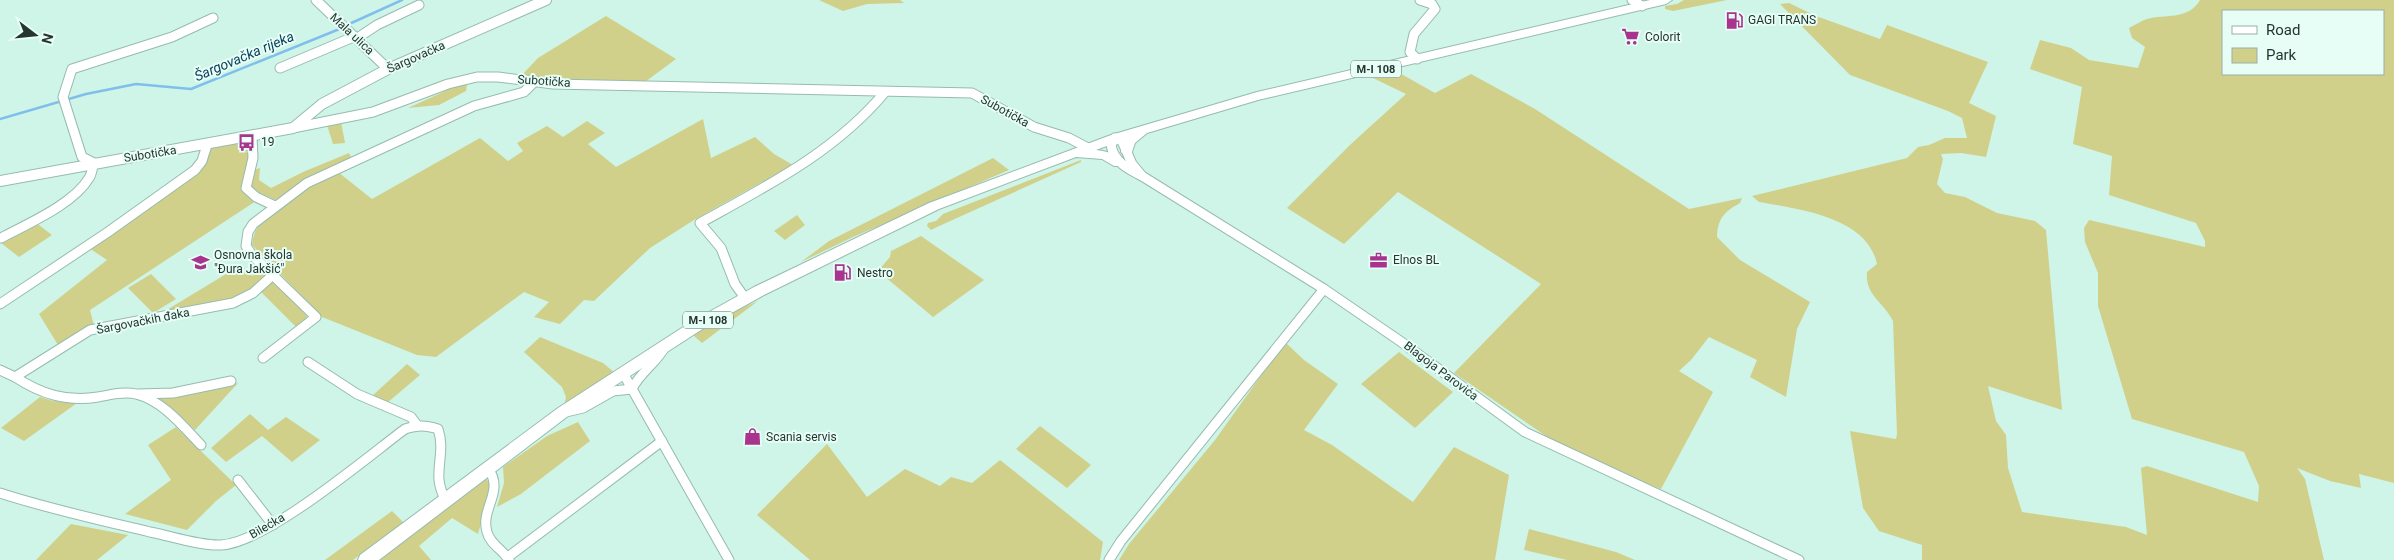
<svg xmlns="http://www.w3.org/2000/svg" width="2394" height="560" font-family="Roboto,sans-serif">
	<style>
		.green { fill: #d1d08a; fill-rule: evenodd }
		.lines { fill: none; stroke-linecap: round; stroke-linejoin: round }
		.stream { stroke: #80bfeb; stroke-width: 2.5 }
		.minor-casing { stroke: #96bbaf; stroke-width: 11 }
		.tertiary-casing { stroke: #96bbaf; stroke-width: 12 }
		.primary-casing { stroke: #96bbaf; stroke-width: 2 }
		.minor { stroke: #fff; stroke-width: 9 }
		.tertiary { stroke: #fff; stroke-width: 10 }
		.primary { fill: #fff; fill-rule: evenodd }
		.labels { text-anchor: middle; stroke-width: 4; stroke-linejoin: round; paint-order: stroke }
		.shield { fill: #e7fef7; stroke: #5f716c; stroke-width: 1 }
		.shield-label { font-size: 11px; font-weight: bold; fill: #253530 }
		.poi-label { font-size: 12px; fill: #253530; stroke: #e7fef7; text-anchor: start }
		.street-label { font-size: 12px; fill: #253530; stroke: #e7fef7 }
		.water-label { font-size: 14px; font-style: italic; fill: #0d405d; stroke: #e7fef7 }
	</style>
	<rect width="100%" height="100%" fill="#cef5e8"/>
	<g class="green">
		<path d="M819,0H900L904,3L867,4L843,11Z"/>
		<path d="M1684,0H1727L1673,11L1665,9V6L1677,4Z"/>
		<path d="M2200,0H2394V483L2359,474L2361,488L2330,481L2297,468L2305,479L2324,560H1922V545L1879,531L1863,508L1850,431L1896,439L1897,434L1893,321C1883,301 1865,296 1867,272L1877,264C1867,217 1799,209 1759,202L1752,196L1907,158L1918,147L1929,145L1945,138H1967L1962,118L1948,111L1850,75L1780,4L1789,3L1816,16L1880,39L1887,25L1988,62L1969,103L1996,116L1986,157L1961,153L1941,154L1943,159L1937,184L1945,193L1965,197L1997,213L2035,221L2046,230L2062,410L1988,386L1996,421L2006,435L2008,468L2022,512L2126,527L2147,535L2141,468L2147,466L2258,502L2259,486L2244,452L2132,419L2098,306V273L2085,242L2084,228L2089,220L2205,247V241L2196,223L2109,195L2112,156L2073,144L2082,87L2030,69L2040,40L2071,48L2089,60L2138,68L2145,47L2132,38L2129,28C2135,25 2141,21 2147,19C2165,14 2189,20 2200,0ZM2223,11H2383V74H2223Z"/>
		<path d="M606,16L676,59L645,82L520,77L538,58Z"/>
		<path d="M1396,71L1435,93L1471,74L1535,109L1689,209L1742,198L1740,203C1724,212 1718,218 1717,237L1740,260L1810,302L1797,329L1786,397L1750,377L1757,360L1709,337L1691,360L1679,371L1713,392L1661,489L1617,472L1549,438L1454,373L1541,284L1398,192L1344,244L1287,208L1351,144L1406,94L1371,77Z"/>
		<path d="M467,84L466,91L439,105L408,108L454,87Z"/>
		<path d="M703,119L711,158L755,137L774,154L793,165L694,220L650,248L594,301L584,300L560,324L534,317L549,302L524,292L436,357L417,355L322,317L252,245C253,239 254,232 258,227C272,207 316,182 338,172L372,199L480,138L508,161L523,151L517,143L547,126L563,137L587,121L605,133L588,144L616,167Z"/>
		<path d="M341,122L345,143L333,144L327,125Z"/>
		<path d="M249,140L248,166L242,182V190L256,201L90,310L94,326L58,345L39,314L107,260L89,248L200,169L209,149Z"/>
		<path d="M349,153L352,159L278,201L255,191L251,187L254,170L260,168L259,180L271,188L303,172Z"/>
		<path d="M993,158L1009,170L853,237L801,262L829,241Z"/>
		<path d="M1081,160V162L937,227L931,230L927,226L928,223L936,221L943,214Z"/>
		<path d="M797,215L805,225L785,240L774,231Z"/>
		<path d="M35,222L52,235L19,257L1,243Z"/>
		<path d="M921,236L984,280L933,317L878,271L890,257L891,251Z"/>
		<path d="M241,265L252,276L261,270L267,276C239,306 194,309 155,317Z"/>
		<path d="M151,274L176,299L153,313L128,288Z"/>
		<path d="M273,280L307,316L305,321L296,327L261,292Z"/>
		<path d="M758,301L702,343L693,335L726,315Z"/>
		<path d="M540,337L603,363L615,373L564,406L566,397L562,387L524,352Z"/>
		<path d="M1285,342L1304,360L1338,384L1304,430L1332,445L1413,502L1454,447L1509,475L1495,560H1119L1129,544L1215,440Z"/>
		<path d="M1399,352L1453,392L1415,428L1361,384Z"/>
		<path d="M407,364L420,375L387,403L372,396Z"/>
		<path d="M238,383L195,430L168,405L152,397L210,389Z"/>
		<path d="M40,397L53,401L77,403L24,441L1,428Z"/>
		<path d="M250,414L268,430L286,417L320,440L292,462L262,436L226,462L211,448Z"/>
		<path d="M578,422L590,441L521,494L497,507L504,483L503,467L547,436Z"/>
		<path d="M1040,426L1091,465L1067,488L1016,449Z"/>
		<path d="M176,427L236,485L216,501L187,530L125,514L171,480L148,445Z"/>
		<path d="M827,444L867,497L905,469L940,486L951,477L972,483L1000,460L1103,542L1100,560H810L757,515Z"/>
		<path d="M484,478L491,483V488L478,534L452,518L419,546L431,560H373Z"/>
		<path d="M392,511L404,523L353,560H325Z"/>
		<path d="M71,524L128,535L97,560H36Z"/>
		<path d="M1529,529L1616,552L1635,560H1567L1524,550Z"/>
	</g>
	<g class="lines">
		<g class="stream">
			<path d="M347,25L402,0"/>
			<path d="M0,119L86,94L136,84L191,89L342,28"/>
		</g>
		<defs>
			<g id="minor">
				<path d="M316,0L388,69"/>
				<path d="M1632,0L1642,6"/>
				<path d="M1417,59L1410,52L1414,34L1435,9L1432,4L1420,0"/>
				<path d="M280,68L351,38L359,37L377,25L419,5"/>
				<path d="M293,128L373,112L448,84L477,77H498L553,84L972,93L1034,127L1069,138L1088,148"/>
				<path d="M252,137L253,158L246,188L256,197L275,206"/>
				<path d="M1115,138L1122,141L1132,164L1142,176C1128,169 1114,162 1111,145Z"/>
				<path d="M1142,176L1324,289L1400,341L1525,432L1799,560"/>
				<path d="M1,238C27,224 74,204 89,178C92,174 92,168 94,163L82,157L63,97L72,69L172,37L213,18"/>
				<path d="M745,298L735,284L721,248L700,223C767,186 835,152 885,92"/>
				<path d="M0,304L108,232L195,170L202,161L207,145"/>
				<path d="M263,358L316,317L252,255L246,246L248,232L253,224L307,183L474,106L524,92L534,82"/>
				<path d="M308,362L357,394L411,417L417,425"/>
				<path d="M0,370L15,377L90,330L233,303L253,293L274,274"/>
				<path d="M623,373L729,560"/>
				<path d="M15,377C41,394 66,402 98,397C110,395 123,391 136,394C163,401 182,425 201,445"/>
				<path d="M138,394L173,393L231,381"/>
				<path d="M566,412L583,408L613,391L632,389C640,372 658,362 666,345"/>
				<path d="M488,468C505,492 480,508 487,532C490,544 503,550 509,560"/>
				<path d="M238,480L273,525"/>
				<path d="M0,493C49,509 100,520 150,532C171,536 200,546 221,545C266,543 366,458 405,429C418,425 425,425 438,429C447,455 430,475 446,500"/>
				<path d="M508,557L662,441"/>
				<path d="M1109,560L1121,541L1324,289"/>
			</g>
			<path id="tertiary" d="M0,181L293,128L322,104L388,69L546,0"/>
			<path id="primary" d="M1650,0H1672L1666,4L1258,100L1147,133L1135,143L1131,155L1127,157L1121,152L1123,140L1096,150C1106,151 1119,154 1125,163L1124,166H1114L1102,159L1076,157L939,209L764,295L701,330L568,416L379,560H358L360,555L558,408L691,322L754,287L929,203L1111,135L1257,92Z"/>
		</defs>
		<use href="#minor" class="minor-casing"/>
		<use href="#tertiary" class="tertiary-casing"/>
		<use href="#primary" class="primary-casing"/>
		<use href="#minor" class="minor"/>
		<use href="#tertiary" class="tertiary"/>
		<use href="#primary" class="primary"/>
	</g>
	<defs>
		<symbol id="fuel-bare" viewBox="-9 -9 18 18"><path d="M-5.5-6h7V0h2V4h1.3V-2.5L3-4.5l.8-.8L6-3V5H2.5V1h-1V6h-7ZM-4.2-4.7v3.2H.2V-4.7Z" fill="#a9348e" stroke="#e7fef7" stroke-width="2.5" paint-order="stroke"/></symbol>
		<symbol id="supermarket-bare" viewBox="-9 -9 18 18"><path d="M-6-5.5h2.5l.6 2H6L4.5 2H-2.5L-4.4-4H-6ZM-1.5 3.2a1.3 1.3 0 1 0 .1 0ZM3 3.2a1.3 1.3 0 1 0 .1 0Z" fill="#a9348e" stroke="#e7fef7" stroke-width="2.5" paint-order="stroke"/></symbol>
		<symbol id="bus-bare" viewBox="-9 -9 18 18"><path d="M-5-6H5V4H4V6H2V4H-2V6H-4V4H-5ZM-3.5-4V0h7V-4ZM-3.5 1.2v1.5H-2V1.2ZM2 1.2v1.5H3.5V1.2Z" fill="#a9348e" stroke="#e7fef7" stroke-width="2.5" paint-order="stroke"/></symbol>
		<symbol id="office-bare" viewBox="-9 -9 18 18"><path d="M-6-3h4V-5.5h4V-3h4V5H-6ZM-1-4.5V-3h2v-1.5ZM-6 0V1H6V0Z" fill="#a9348e" stroke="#e7fef7" stroke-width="2.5" paint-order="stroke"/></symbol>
		<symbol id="school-bare" viewBox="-9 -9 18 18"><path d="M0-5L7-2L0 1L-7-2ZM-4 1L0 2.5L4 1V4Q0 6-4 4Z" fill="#a9348e" stroke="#e7fef7" stroke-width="2.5" paint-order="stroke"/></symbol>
		<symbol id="shop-bare" viewBox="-9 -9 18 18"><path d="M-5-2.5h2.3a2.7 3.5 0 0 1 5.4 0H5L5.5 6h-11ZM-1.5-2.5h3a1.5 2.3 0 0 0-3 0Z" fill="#a9348e" stroke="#e7fef7" stroke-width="2.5" paint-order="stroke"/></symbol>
	</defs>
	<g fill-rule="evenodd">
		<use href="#fuel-bare" x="1722" y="8" width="25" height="25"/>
		<use href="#supermarket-bare" x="1618" y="24" width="25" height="25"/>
		<use href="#bus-bare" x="234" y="130" width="25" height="25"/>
		<use href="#office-bare" x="1366" y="248" width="25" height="25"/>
		<use href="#school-bare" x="188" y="250" width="25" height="25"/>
		<use href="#fuel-bare" x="830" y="260" width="25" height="25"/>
		<use href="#shop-bare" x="740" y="424" width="25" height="25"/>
	</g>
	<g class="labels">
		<g class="shield">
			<rect x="1351" y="60.5" width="50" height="17" rx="4"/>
			<rect x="683" y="311.5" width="50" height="17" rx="4"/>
		</g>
		<g class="shield-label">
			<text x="1376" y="73">M-I 108</text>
			<text x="708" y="324">M-I 108</text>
		</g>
		<g class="poi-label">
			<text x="1748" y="24">GAGI TRANS</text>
			<text x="1645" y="41">Colorit</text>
			<text x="261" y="146">19</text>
			<text x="214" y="259">Osnovna škola<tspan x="214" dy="14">"Đura Jakšić"</tspan></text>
			<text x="1393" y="264">Elnos BL</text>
			<text x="857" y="277">Nestro</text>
			<text x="766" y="441">Scania servis</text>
		</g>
		<g class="street-label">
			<text transform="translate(352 34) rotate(43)" y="4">Mala ulica</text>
			<text transform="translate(416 57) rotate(-24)" y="4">Šargovačka</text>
			<text transform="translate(544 81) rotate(4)" y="4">Subotička</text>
			<text transform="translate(1005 111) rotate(29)" y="4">Subotička</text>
			<text transform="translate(150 154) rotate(-9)" y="4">Subotička</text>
			<text transform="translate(143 321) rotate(-11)" y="4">Šargovačkih đaka</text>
			<text transform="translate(1441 371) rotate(37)" y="4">Blagoja Parovića</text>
			<text transform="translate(267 526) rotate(-30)" y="4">Bilećka</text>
		</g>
		<g class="water-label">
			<text transform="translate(244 56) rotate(-23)" y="5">Šargovačka rijeka</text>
		</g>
	</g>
	<rect x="2222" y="10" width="162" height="65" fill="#e7fef7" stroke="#99aea7"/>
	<rect x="2232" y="26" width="25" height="8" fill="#ffffff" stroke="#99aea7"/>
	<text x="2266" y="35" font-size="15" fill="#253530">Road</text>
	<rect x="2232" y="48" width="25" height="15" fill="#d1d08a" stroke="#99aea7"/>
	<text x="2266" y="60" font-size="15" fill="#253530">Park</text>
	<g transform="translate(35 35) rotate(106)" stroke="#e7fef7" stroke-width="4" paint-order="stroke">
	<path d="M0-4L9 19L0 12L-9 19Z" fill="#253530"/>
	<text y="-8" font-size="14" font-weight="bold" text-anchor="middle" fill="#253530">N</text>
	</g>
</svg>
